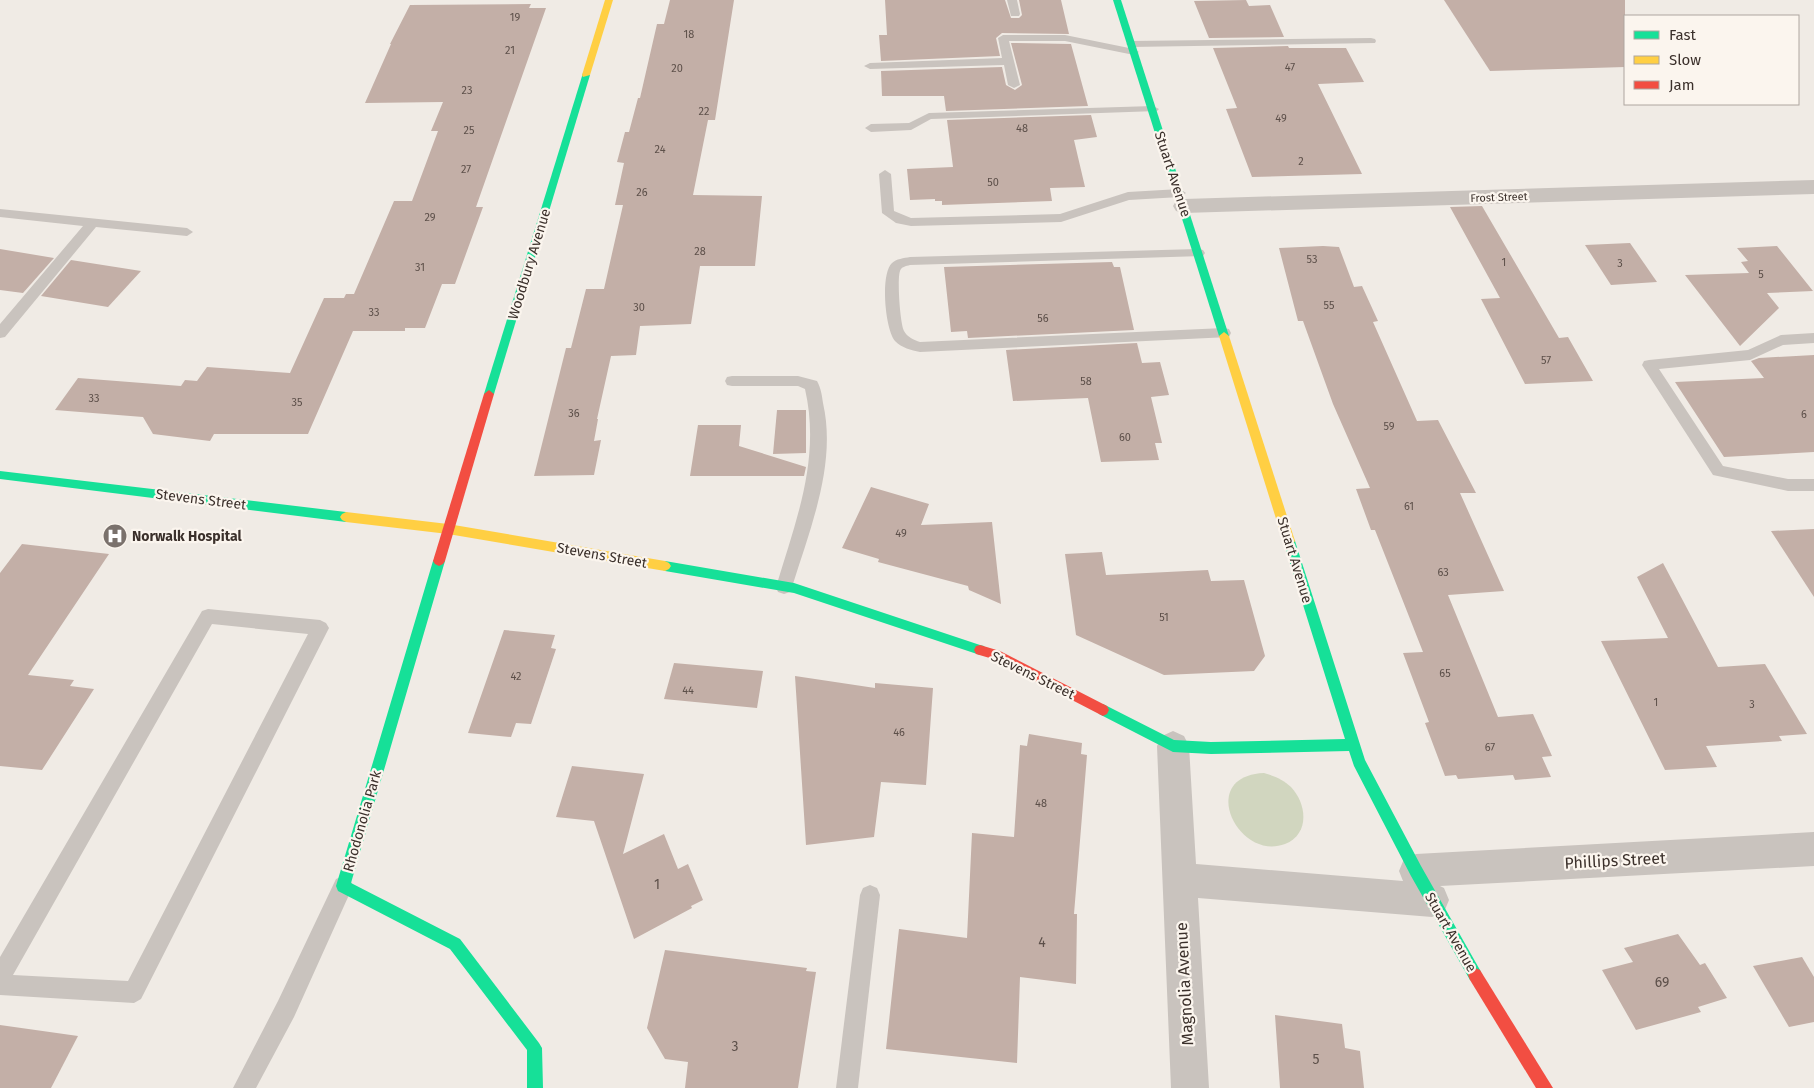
<svg xmlns="http://www.w3.org/2000/svg" width="1814" height="1088" font-family="'Fira Sans',sans-serif">
	<style>
		.green { fill: #d1d6bf }
		.building { fill: #c3afa7 }
		.lines { fill: none; stroke-linecap: round; stroke-linejoin: round }
		.lane { fill: #c9c3be; fill-rule: evenodd }
		.street { fill: #c9c3be; fill-rule: evenodd }
		.fast { fill: #16e098; fill-rule: evenodd }
		.slow { fill: #ffcf43; fill-rule: evenodd }
		.jam { fill: #f24e42; fill-rule: evenodd }
		.labels { text-anchor: middle; stroke-width: 4.5; stroke-linejoin: round; paint-order: stroke }
		.number-label { font-size: 11px; fill: #5d504a }
		.far-street-label { font-size: 11px; fill: #3b302b; stroke: #fbf5ee }
		.street-label { font-size: 14px; fill: #3b302b; stroke: #fbf5ee }
		.poi-label { font-size: 14px; font-weight: bold; fill: #3b302b; stroke: #fbf5ee; text-anchor: start }
		.near-number-label { font-size: 14px; fill: #5d504a }
		.near-street-label { font-size: 16px; fill: #3b302b; stroke: #fbf5ee }
	</style>
	<rect width="100%" height="100%" fill="#f0ebe5"/>
	<path class="green" d="M1264,773C1274,776 1283,779 1291,787C1307,804 1310,834 1285,844C1238,862 1196,776 1264,773Z"/>
	<g class="building">
		<path d="M670,0H734L715,120H708L693,195L762,196L755,266H700L691,324L640,326L636,355L611,356L597,419H598L594,441L601,440L594,475L534,476L566,348H571L586,289H604L623,205H615L624,163L617,162L625,132H629L638,98H640L657,24H664Z"/>
		<path d="M885,0H1005L1011,18H1019L1022,15L1019,0H1061L1069,34L1002,33L996,38L1000,56L881,61L879,35H887Z"/>
		<path d="M1246,0L1249,6L1270,5L1284,37L1209,38L1194,1Z"/>
		<path d="M1444,0H1625V67L1490,71Z"/>
		<path d="M531,4L529,8H546L476,207H483L455,284H442L425,328H405V331H353L308,434H214L210,441L153,434L143,417L55,410L78,378L181,386L185,380L197,381L207,367L290,373L324,298H344L346,294H354L394,201H412L438,131H431L443,102L365,103L391,44H390L410,5Z"/>
		<path d="M1011,43L1071,44L1088,106L946,111L944,96H882L881,71L1002,67L1006,85L1015,90L1022,85Z"/>
		<path d="M1288,46L1289,48H1346L1364,82L1318,84L1362,174L1252,177L1226,109L1237,108L1213,48Z"/>
		<path d="M1091,115L1097,137L1074,140L1085,187L1050,188L1052,201L942,205V201H935V199L910,200L907,169L953,167L947,120Z"/>
		<path d="M1482,206L1559,338L1568,337L1593,381L1525,384L1481,299L1500,298L1450,207Z"/>
		<path d="M1630,243L1657,282L1611,285L1585,245Z"/>
		<path d="M1323,246L1339,247L1354,287L1362,286L1378,321L1373,322L1417,421L1438,420L1476,493H1460L1504,591L1448,595L1498,717L1533,714L1552,756L1542,757L1551,777L1515,780L1513,775L1458,779L1456,775L1445,776L1425,723L1429,722L1403,653L1423,652L1375,530H1371L1356,489L1370,488L1333,404L1303,321H1298L1279,248Z"/>
		<path d="M1777,246L1813,291L1767,293L1779,308L1740,346L1685,275L1749,273L1741,262L1748,261L1737,248Z"/>
		<path d="M0,249L54,258L23,293L0,290Z"/>
		<path d="M71,260L141,271L108,307L41,296Z"/>
		<path d="M1112,262L1114,267H1120L1134,330L968,338L967,331L951,332L944,267Z"/>
		<path d="M1137,343L1142,363L1160,362L1169,395L1151,397L1162,443H1155L1159,460L1101,462L1088,398L1013,401L1006,350Z"/>
		<path d="M1814,355V452L1724,457L1675,382L1764,378L1751,361L1759,358Z"/>
		<path d="M777,410H806V453L773,454Z"/>
		<path d="M698,425H741L739,446L806,467L804,476H690Z"/>
		<path d="M871,487L929,504L921,525L992,522L1001,604L969,590L968,586L878,562L879,559L842,548Z"/>
		<path d="M1814,529V597L1771,531Z"/>
		<path d="M22,544L109,554L28,675L74,680L70,686L94,689L42,770L0,766V573Z"/>
		<path d="M1102,552L1106,575L1208,570L1211,581L1244,580L1265,656L1254,671L1164,675L1076,635L1065,554Z"/>
		<path d="M1663,563L1718,667L1765,664L1807,734L1779,736L1782,741L1706,746L1717,767L1665,770L1601,641L1668,638L1637,577Z"/>
		<path d="M504,630L555,635L551,648L556,649L531,724L516,723L511,737L468,733Z"/>
		<path d="M674,663L763,671L757,708L664,699Z"/>
		<path d="M795,676L875,688V683L933,688L926,785L881,782L874,837L806,845Z"/>
		<path d="M1029,734L1082,743L1081,754L1087,755L1074,914H1077L1076,984L1020,977L1017,1063L886,1049L899,929L967,938L972,833L1014,837L1020,745L1027,746Z"/>
		<path d="M572,766L644,774L623,854L664,834L678,869L688,864L703,900L691,906L692,908L634,939L594,821L556,817Z"/>
		<path d="M1678,934L1700,965L1705,963L1727,998L1698,1007L1701,1012L1636,1030L1602,970L1633,962L1624,948Z"/>
		<path d="M665,950L807,968L806,971L816,972L798,1088H685L688,1062L665,1059L647,1028Z"/>
		<path d="M1802,957L1814,977V1022L1789,1027L1753,966Z"/>
		<path d="M1275,1015L1342,1024L1345,1048L1360,1051L1364,1088H1280Z"/>
		<path d="M0,1025L78,1036L51,1088H0Z"/>
	</g>
	<g class="lines">
		<g class="lane">
			<path d="M1007,0H1017L1020,14L1019,16H1011Z"/>
			<path d="M1003,35H1065L1134,49L1139,52L1134,55L1065,41H1009L1020,85L1014,88L1008,85L1004,65L870,69L864,66L870,63L1002,58L998,38Z"/>
			<path d="M1371,38L1375,39L1376,41L1375,43L1131,47L1126,44L1131,41Z"/>
			<path d="M1153,106L1159,109L1157,111L931,119L911,130L871,132L865,128L871,124L909,123L929,113Z"/>
			<path d="M885,170L891,174L894,211L911,218L1060,214L1128,192L1180,189L1186,193L1180,197L1129,200L1061,222L911,226L896,223L882,213L879,174Z"/>
			<path d="M0,209L187,228L193,232L187,236L96,227L5,337L0,338V324L83,226L0,217Z"/>
			<path d="M1198,249L1203,250L1205,253L1203,256L910,265C906,266 901,267 900,271C897,279 900,323 904,331C907,337 914,340 920,342L1224,328L1229,329L1231,333L1229,337L920,352C911,350 902,348 895,341C885,329 880,274 892,263C896,259 904,258 910,257Z"/>
			<path d="M1814,333V343L1783,345L1750,360L1659,369L1723,466L1788,479H1814V491H1788L1713,475L1642,365L1644,361L1649,360L1748,350L1781,335Z"/>
			<path d="M732,376H798L817,381C821,388 822,396 823,403C837,464 810,529 792,587L790,592L784,594L778,592L776,587C796,520 821,459 805,389L798,386H732L727,385L725,381L727,377Z"/>
			<path d="M208,609L320,620L326,623L329,628L141,999L134,1003L0,995V957L202,611ZM212,624L308,634L128,981L13,975Z"/>
			<path d="M343,876L350,879L353,886L294,1017L256,1088H233L278,1001L336,879Z"/>
			<path d="M870,885L877,888L880,895L858,1088H836L860,895L863,888Z"/>
		</g>
		<g class="street">
			<path d="M1814,180V194L1184,213L1176,211L1173,206L1176,201L1184,199Z"/>
			<path d="M1173,731L1184,736L1189,746L1196,864L1403,881L1399,871L1404,859L1416,854L1814,832V866L1440,886L1444,888L1449,900L1444,912L1432,917L1198,898L1209,1088H1171L1157,746L1162,736Z"/>
		</g>
		<g class="fast">
			<path d="M1113,0H1121L1229,336L1227,338L1224,340L1219,336Z"/>
			<path d="M583,73L590,75L494,394L489,398L484,394Z"/>
			<path d="M0,471L346,512L350,514L352,517L350,520L346,522L0,479Z"/>
			<path d="M1289,536L1293,538L1295,541L1365,760L1421,866L1480,970L1482,975L1480,980L1475,982L1470,980L1411,876L1354,766L1349,751L1211,754L1173,752L1099,714L1097,710L1099,706L1103,704L1107,706L1174,740L1211,742L1345,739L1283,541L1285,538Z"/>
			<path d="M439,556L443,558L445,561L351,883L460,939L539,1043L542,1048L543,1088H527V1050L450,949L338,891L336,886L433,561L435,558Z"/>
			<path d="M665,561L794,583L980,645L984,646L986,650L984,654L980,655L794,593L665,571L661,569L659,566L661,563Z"/>
		</g>
		<g class="slow">
			<path d="M605,0H613L590,75L583,77L582,75Z"/>
			<path d="M1224,332L1229,336L1295,541L1293,544H1285L1283,541L1219,336Z"/>
			<path d="M346,512L448,524L665,561L669,563L671,566L669,569L665,571L448,534L346,522L342,520L340,517L342,514Z"/>
		</g>
		<g class="jam">
			<path d="M489,390L494,394L445,561L443,564L439,566L435,564L433,561L484,394Z"/>
			<path d="M980,645L1000,651L1107,706L1109,710L1107,714L1103,716L1099,714L993,659L976,654L974,650L976,646Z"/>
			<path d="M1475,968L1480,970L1553,1088H1536L1470,980L1468,975L1470,970Z"/>
		</g>
	</g>
	<defs>
		<symbol id="hospital-disc" viewBox="-11 -11 22 22"><circle r="9.5" fill="#7a716c" stroke="#fbf5ee"/><path d="M-5-5h3v3.5h4V-5h3V5h-3V1.5h-4V5h-3Z" fill="#fff"/></symbol>
	</defs>
	<g fill-rule="evenodd">
		<use href="#hospital-disc" x="101" y="522" width="28" height="28"/>
	</g>
	<g class="labels">
		<g class="number-label">
			<text x="515" y="21">19</text>
			<text x="689" y="38">18</text>
			<text x="510" y="54">21</text>
			<text x="1290" y="71">47</text>
			<text x="677" y="72">20</text>
			<text x="467" y="94">23</text>
			<text x="704" y="115">22</text>
			<text x="1281" y="122">49</text>
			<text x="1022" y="132">48</text>
			<text x="469" y="134">25</text>
			<text x="660" y="153">24</text>
			<text x="1301" y="165">2</text>
			<text x="466" y="173">27</text>
			<text x="993" y="186">50</text>
			<text x="642" y="196">26</text>
			<text x="430" y="221">29</text>
			<text x="700" y="255">28</text>
			<text x="1312" y="263">53</text>
			<text x="1504" y="266">1</text>
			<text x="1620" y="267">3</text>
			<text x="420" y="271">31</text>
			<text x="1761" y="278">5</text>
			<text x="1329" y="309">55</text>
			<text x="639" y="311">30</text>
			<text x="374" y="316">33</text>
			<text x="1043" y="322">56</text>
			<text x="1546" y="364">57</text>
			<text x="1086" y="385">58</text>
			<text x="94" y="402">33</text>
			<text x="297" y="406">35</text>
			<text x="574" y="417">36</text>
			<text x="1804" y="418">6</text>
			<text x="1389" y="430">59</text>
			<text x="1125" y="441">60</text>
			<text x="1409" y="510">61</text>
			<text x="901" y="537">49</text>
			<text x="1443" y="576">63</text>
			<text x="1164" y="621">51</text>
			<text x="1445" y="677">65</text>
			<text x="516" y="680">42</text>
			<text x="688" y="694">44</text>
			<text x="1656" y="706">1</text>
			<text x="1752" y="708">3</text>
			<text x="899" y="736">46</text>
			<text x="1490" y="751">67</text>
			<text x="1041" y="807">48</text>
		</g>
		<g class="far-street-label">
			<text transform="translate(1499 197) rotate(-2)" y="4">Frost Street</text>
		</g>
		<g class="street-label">
			<text transform="translate(1173 174) rotate(72)" y="5">Stuart Avenue</text>
			<text transform="translate(529 264) rotate(-73)" y="5">Woodbury Avenue</text>
			<text transform="translate(201 499) rotate(7)" y="5">Stevens Street</text>
			<text transform="translate(602 555) rotate(10)" y="5">Stevens Street</text>
			<text transform="translate(1295 560) rotate(73)" y="5">Stuart Avenue</text>
			<text transform="translate(1033 675) rotate(26)" y="5">Stevens Street</text>
			<text transform="translate(362 821) rotate(-74)" y="5">Rhodonolia Park</text>
			<text transform="translate(1451 932) rotate(60)" y="5">Stuart Avenue</text>
		</g>
		<g class="poi-label">
			<text x="132" y="541">Norwalk Hospital</text>
		</g>
		<g class="near-number-label">
			<text x="657" y="889">1</text>
			<text x="1042" y="947">4</text>
			<text x="1662" y="987">69</text>
			<text x="735" y="1051">3</text>
			<text x="1316" y="1064">5</text>
		</g>
		<g class="near-street-label">
			<text transform="translate(1615 860) rotate(-3)" y="6">Phillips Street</text>
			<text transform="translate(1184 984) rotate(-93)" y="6">Magnolia Avenue</text>
		</g>
	</g>
	<rect x="1624" y="15" width="175" height="90" fill="#fbf5ee" stroke="#aea6a0"/>
	<rect x="1634" y="31" width="25" height="8" fill="#16e098" stroke="#aea6a0"/>
	<text x="1669" y="40" font-size="15" fill="#3b302b">Fast</text>
	<rect x="1634" y="56" width="25" height="8" fill="#ffcf43" stroke="#aea6a0"/>
	<text x="1669" y="65" font-size="15" fill="#3b302b">Slow</text>
	<rect x="1634" y="81" width="25" height="8" fill="#f24e42" stroke="#aea6a0"/>
	<text x="1669" y="90" font-size="15" fill="#3b302b">Jam</text>
</svg>
